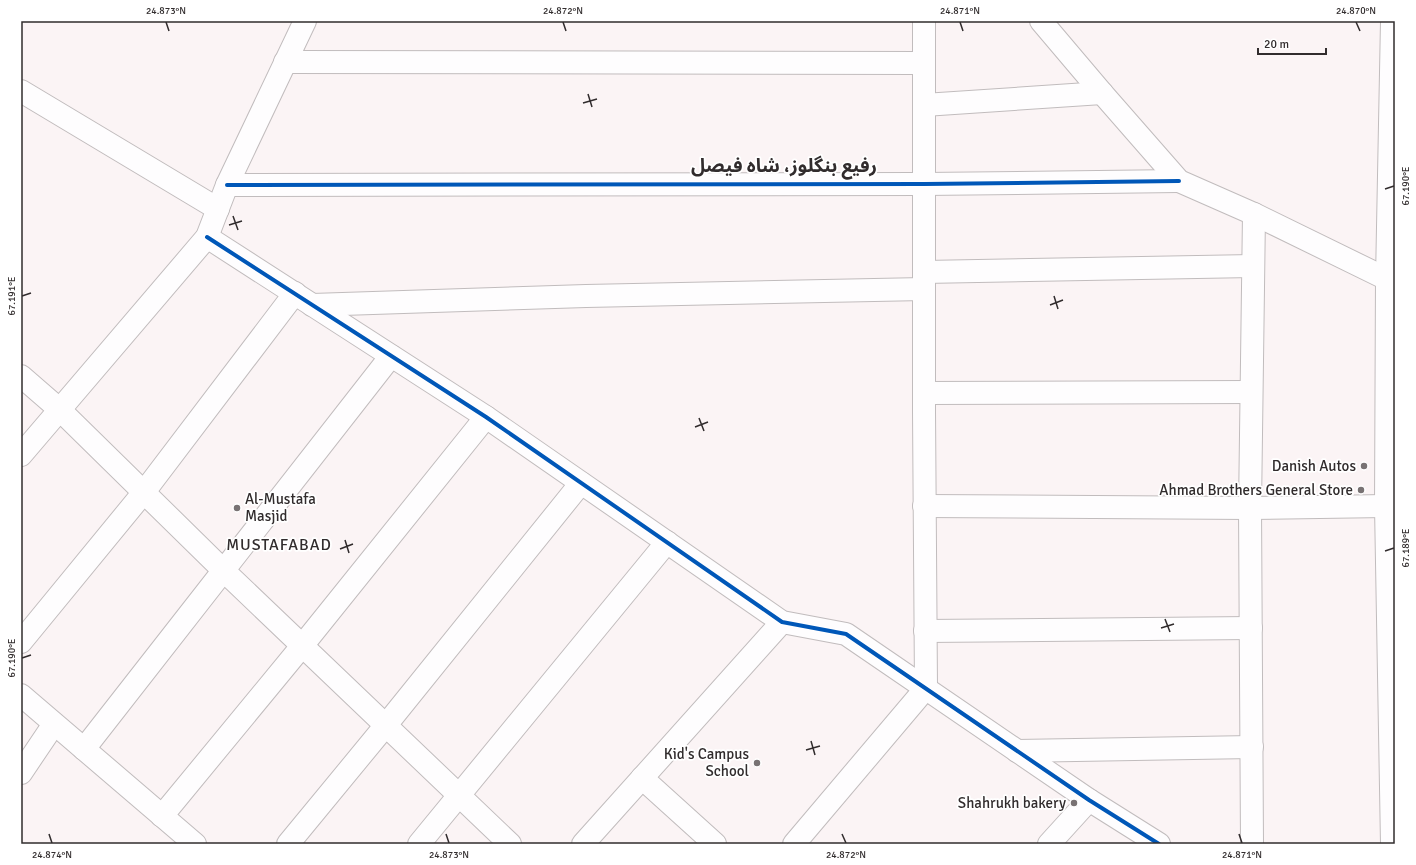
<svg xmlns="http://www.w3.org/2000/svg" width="1416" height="865" font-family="Signika,'Noto Sans Arabic',sans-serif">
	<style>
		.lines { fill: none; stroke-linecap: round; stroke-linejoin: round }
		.minor-casing { stroke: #c1bcbd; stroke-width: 24 }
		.minor { stroke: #fefdfe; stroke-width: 22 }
		.cycleway-casing { stroke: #fff; stroke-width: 6 }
		.cycleway { stroke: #0057b8; stroke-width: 4 }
		.ticks { fill: none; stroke: #312c2d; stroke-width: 1.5 }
		.poi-dot { fill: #787273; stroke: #fff; stroke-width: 1.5 }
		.labels { text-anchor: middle; stroke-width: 3.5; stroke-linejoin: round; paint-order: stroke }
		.poi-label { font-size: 15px; fill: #312c2d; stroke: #fff; text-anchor: end }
		.neighbourhood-label { font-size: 16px; letter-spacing: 1px; fill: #312c2d; stroke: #fff }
		.district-label { font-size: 19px; font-weight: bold; fill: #312c2d; stroke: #fff }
		.neatline { fill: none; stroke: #312c2d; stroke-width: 1.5 }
		.ticks-label { font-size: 10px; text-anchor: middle; fill: #312c2d }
	</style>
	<rect width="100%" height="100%" fill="#fbf4f5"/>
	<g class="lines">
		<defs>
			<g id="minor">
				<path d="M1041,21L1102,93L1179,181L1254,214L1387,279"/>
				<path d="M285,62L924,63"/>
				<path d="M21,91L218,209"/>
				<path d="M924,105L1102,93"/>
				<path d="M227,185L924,184L1179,181"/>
				<path d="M207,237L486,417L782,622L846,634L1089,800L1159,844"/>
				<path d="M924,272L1253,266"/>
				<path d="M312,305L586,296L924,289"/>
				<path d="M21,376L59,409L223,570L510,844"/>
				<path d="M924,393L1251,392"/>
				<path d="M21,455L207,237L227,185L305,21"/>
				<path d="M924,506L1250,508L1386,506"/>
				<path d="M925,631L1251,628"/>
				<path d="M21,642L144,492L295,293"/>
				<path d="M21,695L195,844"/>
				<path d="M84,749L391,356"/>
				<path d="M1017,751L1252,747"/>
				<path d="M21,773L54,724"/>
				<path d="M642,778L715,844"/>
				<path d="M162,816L302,646L486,417"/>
				<path d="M288,844L386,725L581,483"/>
				<path d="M419,844L667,542"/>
				<path d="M583,844L782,622"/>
				<path d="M794,844L926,688L924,411V21"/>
				<path d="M1049,844L1089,800"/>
				<path d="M1252,844L1250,508L1254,214"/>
				<path d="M1392,844L1386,506L1387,279L1392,21"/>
			</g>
		</defs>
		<use href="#minor" class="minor-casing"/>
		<use href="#minor" class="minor"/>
		<defs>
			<g id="cycleway">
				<path d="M227,185L924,184L1179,181"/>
				<path d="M207,237L486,417L782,622L846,634L1089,800L1159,844"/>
			</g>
		</defs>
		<use href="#cycleway" class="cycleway-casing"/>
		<use href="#cycleway" class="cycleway"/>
	</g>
	<path class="ticks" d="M166,22L169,31M563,22L566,31M960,22L963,31M1356,22L1360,31M588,94L592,107M583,103L597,99M1385,189L1394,186M233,216L238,230M229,225L242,221M22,296L31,293M1054,296L1058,309M1050,305L1063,300M699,418L704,431M695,427L708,422M345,540L349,553M340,549L353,544M1385,551L1394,548M1165,619L1170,632M1161,628L1174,624M22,658L31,655M811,741L815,755M806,750L820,746M49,834L52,843M446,834L449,843M842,834L846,843M1239,834L1242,843"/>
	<g class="poi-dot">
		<circle cx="1364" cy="466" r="4"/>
		<circle cx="1361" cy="490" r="4"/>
		<circle cx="237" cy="508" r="4"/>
		<circle cx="757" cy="763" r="4"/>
		<circle cx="1074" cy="803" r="4"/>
	</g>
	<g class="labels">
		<g class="poi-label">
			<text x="1356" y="471">Danish Autos</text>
			<text x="1353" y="495">Ahmad Brothers General Store</text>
			<text x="245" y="504" text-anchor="start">Al-Mustafa<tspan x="245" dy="17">Masjid</tspan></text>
			<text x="749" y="759">Kid's Campus<tspan x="749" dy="17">School</tspan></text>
			<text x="1066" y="808">Shahrukh bakery</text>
		</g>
		<g class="neighbourhood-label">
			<text x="279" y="550">MUSTAFABAD</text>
		</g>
		<g class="district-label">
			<text x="784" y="172">رفیع بنگلوز، شاہ فیصل</text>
		</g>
	</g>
	<rect width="1416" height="865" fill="none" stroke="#ffffff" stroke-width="44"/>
	<path d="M1258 48v6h68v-6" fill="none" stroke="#312c2d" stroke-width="2"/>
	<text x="1264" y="48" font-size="12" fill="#312c2d" stroke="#ffffff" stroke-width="3" paint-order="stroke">20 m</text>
	<rect x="22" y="22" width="1372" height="821" class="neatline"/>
	<g class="ticks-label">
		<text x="166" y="14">24.873°N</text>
		<text x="563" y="14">24.872°N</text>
		<text x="960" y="14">24.871°N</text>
		<text x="1356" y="14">24.870°N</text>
		<text transform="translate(1405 186) rotate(-90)" y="4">67.190°E</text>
		<text transform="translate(11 296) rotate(-90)" y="4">67.191°E</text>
		<text transform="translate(1405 548) rotate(-90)" y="4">67.189°E</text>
		<text transform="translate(11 658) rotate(-90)" y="4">67.190°E</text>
		<text x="52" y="858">24.874°N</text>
		<text x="449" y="858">24.873°N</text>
		<text x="846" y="858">24.872°N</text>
		<text x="1242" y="858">24.871°N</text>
	</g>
</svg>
